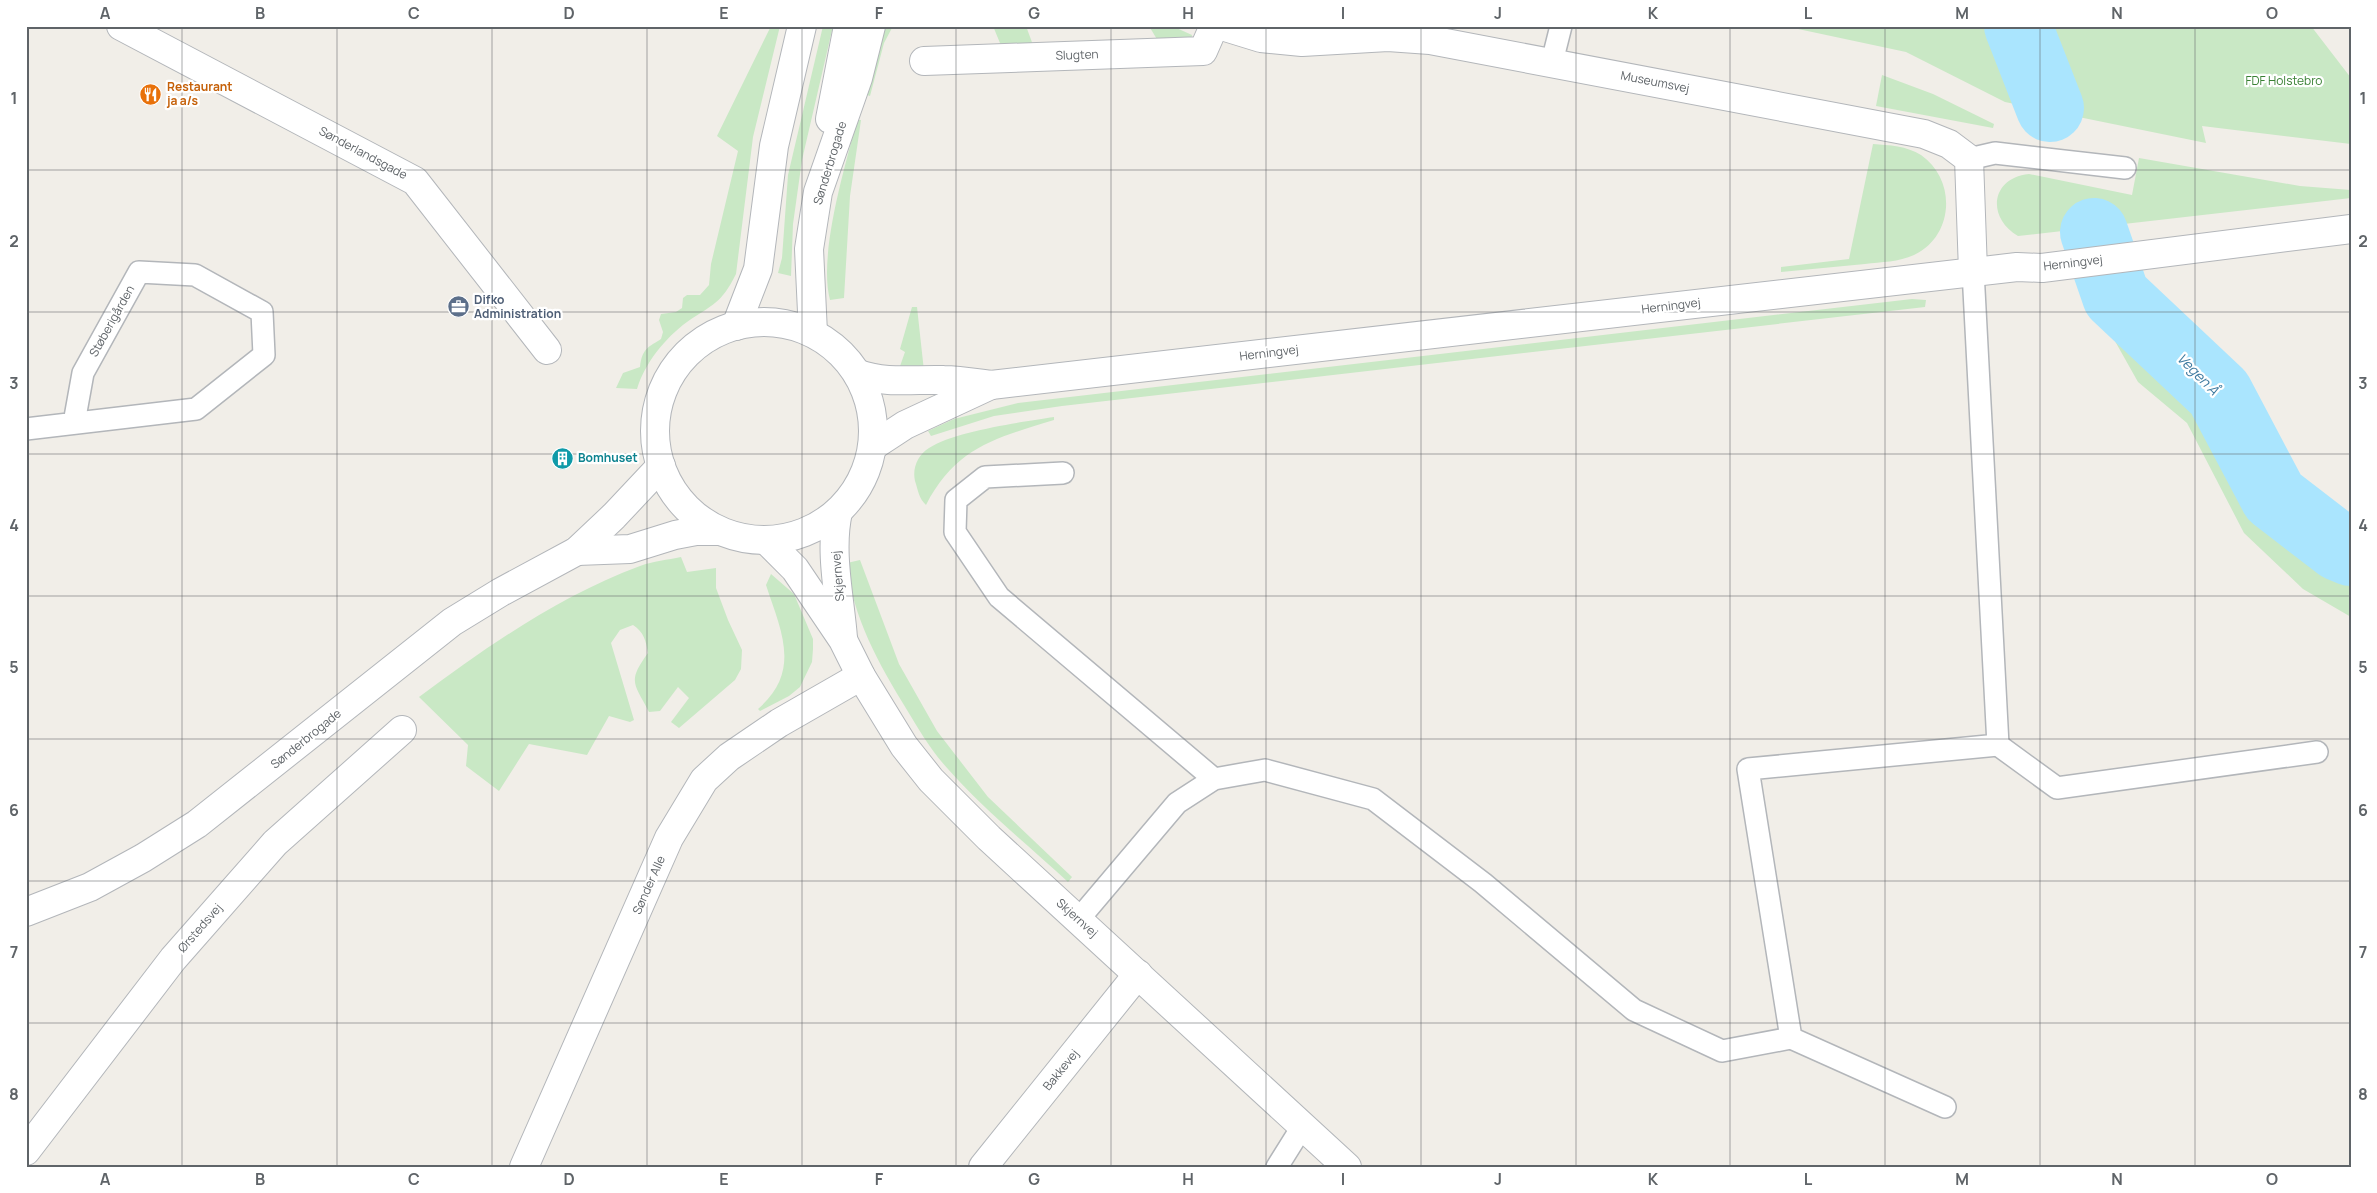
<svg xmlns="http://www.w3.org/2000/svg" width="2377" height="1193" font-family="Manrope,sans-serif">
	<style>
		.green { fill: #c9e8c5 }
		.lines { fill: none; stroke-linecap: round; stroke-linejoin: round }
		.river { stroke: #aae5fe; stroke-width: 68 }
		.service-casing { stroke: #b3b6ba; stroke-width: 24 }
		.pedestrian-casing { stroke: #b3b6ba; stroke-width: 30 }
		.minor-casing { stroke: #b3b6ba; stroke-width: 30 }
		.tertiary-casing { stroke: #b3b6ba; stroke-width: 30 }
		.service { stroke: #fff; stroke-width: 21 }
		.pedestrian { stroke: #fff; stroke-width: 28 }
		.minor { stroke: #fff; stroke-width: 28 }
		.tertiary { stroke: #fff; stroke-width: 28 }
		.grid { fill: none; stroke: #5f6468; stroke-width: 1; stroke-opacity: 0.55 }
		.labels { text-anchor: middle; stroke-width: 4.5; stroke-linejoin: round; paint-order: stroke }
		.street-label { font-size: 12px; fill: #5f6468; stroke: #fff }
		.park-label { font-size: 12px; fill: #3a8135; stroke: #fff }
		.food-label { font-size: 12px; font-weight: bold; fill: #c56008; stroke: #fff; text-anchor: start }
		.service-label { font-size: 12px; font-weight: bold; fill: #4e5e75; stroke: #fff; text-anchor: start }
		.culture-label { font-size: 12px; font-weight: bold; fill: #0d838f; stroke: #fff; text-anchor: start }
		.water-label { font-size: 14px; font-style: italic; fill: #3f7ba0; stroke: #fff }
		.neatline { fill: none; stroke: #5f6468; stroke-width: 2 }
		.grid-label { font-size: 16px; text-anchor: middle; font-weight: bold; fill: #5f6468 }
	</style>
	<rect width="100%" height="100%" fill="#f1eee8"/>
	<g class="green">
		<path d="M771,26H780L753,137L736,274C721,304 713,304 687,322C665,338 645,363 637,389L616,388L623,373L640,367C642,348 649,347 661,339L663,332L659,320L661,314L676,312L682,308L683,298L687,295H700L709,285L711,264L738,151L717,136Z"/>
		<path d="M823,26H833L802,160L793,224L791,276L778,273L782,258L788,175Z"/>
		<path d="M887,26H893L884,43L870,96L867,95L882,36Z"/>
		<path d="M993,26H1026L1033,45L1002,48Z"/>
		<path d="M1149,26H1172L1192,35L1191,40L1158,41Z"/>
		<path d="M1784,26H2311L2351,78V144L2202,126L2206,143L2005,102L1906,52Z"/>
		<path d="M1882,75L1933,94L1994,124L1993,128L1876,106Z"/>
		<path d="M857,120H861L850,196L844,298L830,300C818,255 845,167 857,120Z"/>
		<path d="M1873,144C1889,145 1907,146 1921,155C1957,180 1954,236 1914,255C1899,262 1881,262 1865,264C1837,267 1809,269 1781,272V267L1849,259Z"/>
		<path d="M2139,158L2300,186L2351,190V198L2018,236C1986,217 1991,178 2029,174L2132,195Z"/>
		<path d="M2089,295L2112,315L2133,349L2178,381L2210,419L2259,517L2332,575L2351,581V617L2303,589L2244,533L2187,423L2138,382Z"/>
		<path d="M1912,299L1926,300L1925,307L1062,406L994,416L931,436L928,431L954,419L1018,403Z"/>
		<path d="M912,307H917L924,371L899,369L905,352L900,349Z"/>
		<path d="M1054,417V420C996,438 956,447 926,505C919,499 918,490 915,481C912,468 918,455 929,448C955,431 1022,422 1054,417Z"/>
		<path d="M681,557L687,572L716,568V588L728,620L742,650L741,669L735,680L679,728L671,722L689,698L678,687L660,711L649,712C634,683 627,682 648,653C646,641 644,632 633,625L620,630L611,643L634,720L630,722L609,716L587,755L529,744L499,791L466,766L468,745L419,697C488,646 559,596 640,566C653,561 668,560 681,557Z"/>
		<path d="M860,560L899,664L937,731L988,797L1072,877L1068,882C1028,845 984,810 948,769C932,752 919,730 907,710C879,664 852,617 847,563Z"/>
		<path d="M771,574L794,594L813,639V649L812,662L800,687L789,696L760,711L758,709C802,671 781,631 766,585Z"/>
	</g>
	<g class="lines">
		<g class="river">
			<path d="M2018,26L2050,108"/>
			<path d="M2094,232L2116,296L2219,393L2274,497L2339,547L2351,552"/>
		</g>
		<defs>
			<g id="service">
				<path d="M1552,62L1561,26"/>
				<path d="M1969,159L1995,153L2125,168"/>
				<path d="M26,429L196,409L264,355L262,312L195,275L139,272L83,373L74,423"/>
				<path d="M1063,473L985,477L956,500L955,532L999,597L1214,779"/>
				<path d="M1998,745L2057,788L2317,752"/>
				<path d="M1078,920L1177,803L1214,779L1265,770L1373,799L1483,883L1634,1010L1722,1051L1791,1038"/>
				<path d="M1945,1107L1791,1038L1748,769L1998,745L1973,271"/>
				<path d="M1277,1167L1302,1127"/>
			</g>
			<path id="pedestrian" d="M121,26L415,181L547,350"/>
			<g id="minor">
				<path d="M1222,26L1261,38L1302,42L1388,37L1430,40L1924,134L1949,144L1969,159L1973,271"/>
				<path d="M924,61L1203,51L1214,26"/>
				<path d="M26,1151L173,959L275,843L402,730"/>
				<path d="M983,1167L1138,974"/>
			</g>
			<g id="tertiary">
				<path d="M830,119L848,26"/>
				<circle cx="764" cy="431" r="109"/>
				<path d="M736,326L758,269L774,146L802,26"/>
				<path d="M813,333L809,249L818,192L858,78L871,26"/>
				<path d="M858,374C886,384 915,379 944,380C959,380 976,383 991,385L2017,267L2042,268L2351,229"/>
				<path d="M873,446L905,425L991,385"/>
				<path d="M838,512C829,552 840,598 843,638"/>
				<path d="M767,541L795,569L843,640L861,676L904,746L931,780L989,838L1347,1167"/>
				<path d="M577,551L630,549L675,535L696,531H718"/>
				<path d="M26,912L90,887L143,858L197,824L452,622L501,592L577,551L614,516L661,466"/>
				<path d="M524,1167L669,838L704,780L729,757L779,723L861,676"/>
			</g>
		</defs>
		<use href="#service" class="service-casing"/>
		<use href="#pedestrian" class="pedestrian-casing"/>
		<use href="#minor" class="minor-casing"/>
		<use href="#tertiary" class="tertiary-casing"/>
		<use href="#service" class="service"/>
		<use href="#pedestrian" class="pedestrian"/>
		<use href="#minor" class="minor"/>
		<use href="#tertiary" class="tertiary"/>
	</g>
	<path class="grid" d="M182,26V1167M337,26V1167M492,26V1167M647,26V1167M802,26V1167M956,26V1167M1111,26V1167M1266,26V1167M1421,26V1167M1576,26V1167M1730,26V1167M1885,26V1167M2040,26V1167M2195,26V1167M26,170H2351M26,312H2351M26,454H2351M26,596H2351M26,739H2351M26,881H2351M26,1023H2351"/>
	<defs>
		<symbol id="restaurant-disc" viewBox="-11 -11 22 22"><circle r="9.5" fill="#e8710a" stroke="#fff"/><path d="M-5-6h1v4h1v-4h1v4h1v-4h1v5L-1.5 .5V6h-2V.5L-5-1ZM5-6V6H3V1.5H1.5Q1.5-4 5-6Z" fill="#fff"/></symbol>
		<symbol id="office-disc" viewBox="-11 -11 22 22"><circle r="9.5" fill="#5c6f8a" stroke="#fff"/><path d="M-6-3h4V-5.5h4V-3h4V5H-6ZM-1-4.5V-3h2v-1.5ZM-6 0V1H6V0Z" fill="#fff"/></symbol>
		<symbol id="building-disc" viewBox="-11 -11 22 22"><circle r="9.5" fill="#0f9aa8" stroke="#fff"/><path d="M-4-6H4V6H1V3H-1V6H-4ZM-2.5-4.3h1.7v1.8h-1.7ZM.8-4.3h1.7v1.8H.8ZM-2.5-1h1.7V.8h-1.7ZM.8-1h1.7V.8H.8Z" fill="#fff"/></symbol>
	</defs>
	<g fill-rule="evenodd">
		<use href="#restaurant-disc" x="138" y="82" width="25" height="25"/>
		<use href="#office-disc" x="446" y="294" width="25" height="25"/>
		<use href="#building-disc" x="550" y="446" width="25" height="25"/>
	</g>
	<g class="labels">
		<g class="street-label">
			<text transform="translate(1077 55) rotate(-2)" y="4">Slugten</text>
			<text transform="translate(1655 82) rotate(11)" y="4">Museumsvej</text>
			<text transform="translate(363 153) rotate(28)" y="4">Sønderlandsgade</text>
			<text transform="translate(830 163) rotate(-73)" y="4">Sønderbrogade</text>
			<text transform="translate(2073 263) rotate(-7)" y="4">Herningvej</text>
			<text transform="translate(1671 306) rotate(-7)" y="4">Herningvej</text>
			<text transform="translate(112 321) rotate(-61)" y="4">Støberigården</text>
			<text transform="translate(1269 353) rotate(-7)" y="4">Herningvej</text>
			<text transform="translate(838 576) rotate(-95)" y="4">Skjernvej</text>
			<text transform="translate(306 739) rotate(-39)" y="4">Sønderbrogade</text>
			<text transform="translate(649 885) rotate(-66)" y="4">Sønder Alle</text>
			<text transform="translate(1077 918) rotate(42)" y="4">Skjernvej</text>
			<text transform="translate(200 928) rotate(-49)" y="4">Ørstedsvej</text>
			<text transform="translate(1061 1070) rotate(-51)" y="4">Bakkevej</text>
		</g>
		<g class="park-label">
			<text x="2284" y="85">FDF Holstebro</text>
		</g>
		<g class="food-label">
			<text x="167" y="91">Restaurant<tspan x="167" dy="14">ja a/s</tspan></text>
		</g>
		<g class="service-label">
			<text x="474" y="304">Difko<tspan x="474" dy="14">Administration</tspan></text>
		</g>
		<g class="culture-label">
			<text x="578" y="462">Bomhuset</text>
		</g>
		<g class="water-label">
			<text transform="translate(2198 374) rotate(45)" y="5">Vegen Å</text>
		</g>
	</g>
	<rect width="2377" height="1193" fill="none" stroke="#ffffff" stroke-width="55"/>
	<rect x="28" y="28" width="2322" height="1138" class="neatline"/>
	<g class="grid-label">
		<text x="105" y="19">A</text>
		<text x="260" y="19">B</text>
		<text x="414" y="19">C</text>
		<text x="569" y="19">D</text>
		<text x="724" y="19">E</text>
		<text x="879" y="19">F</text>
		<text x="1034" y="19">G</text>
		<text x="1188" y="19">H</text>
		<text x="1343" y="19">I</text>
		<text x="1498" y="19">J</text>
		<text x="1653" y="19">K</text>
		<text x="1808" y="19">L</text>
		<text x="1962" y="19">M</text>
		<text x="2117" y="19">N</text>
		<text x="2272" y="19">O</text>
		<text x="14" y="104">1</text>
		<text x="2363" y="104">1</text>
		<text x="14" y="247">2</text>
		<text x="2363" y="247">2</text>
		<text x="14" y="389">3</text>
		<text x="2363" y="389">3</text>
		<text x="14" y="531">4</text>
		<text x="2363" y="531">4</text>
		<text x="14" y="673">5</text>
		<text x="2363" y="673">5</text>
		<text x="14" y="816">6</text>
		<text x="2363" y="816">6</text>
		<text x="14" y="958">7</text>
		<text x="2363" y="958">7</text>
		<text x="14" y="1100">8</text>
		<text x="2363" y="1100">8</text>
		<text x="105" y="1185">A</text>
		<text x="260" y="1185">B</text>
		<text x="414" y="1185">C</text>
		<text x="569" y="1185">D</text>
		<text x="724" y="1185">E</text>
		<text x="879" y="1185">F</text>
		<text x="1034" y="1185">G</text>
		<text x="1188" y="1185">H</text>
		<text x="1343" y="1185">I</text>
		<text x="1498" y="1185">J</text>
		<text x="1653" y="1185">K</text>
		<text x="1808" y="1185">L</text>
		<text x="1962" y="1185">M</text>
		<text x="2117" y="1185">N</text>
		<text x="2272" y="1185">O</text>
	</g>
</svg>
